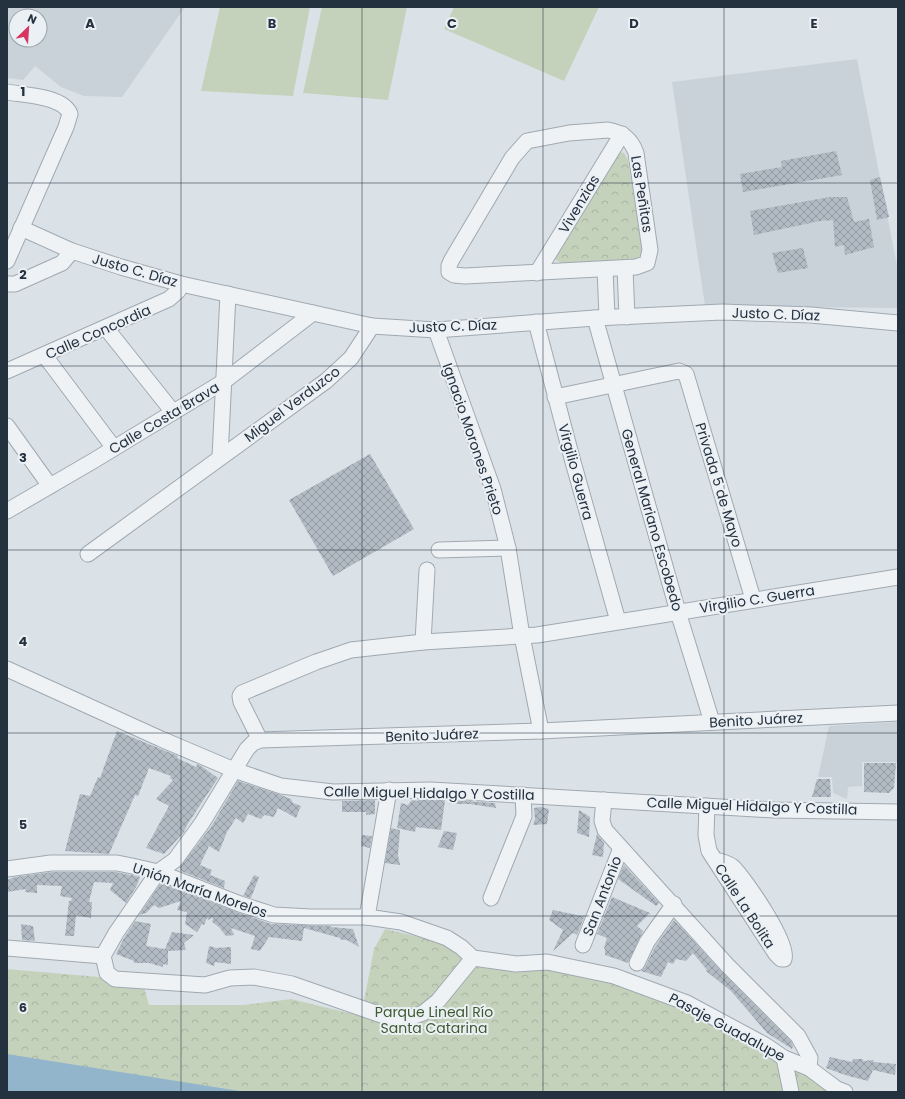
<svg xmlns="http://www.w3.org/2000/svg" width="905" height="1099" font-family="Poppins,sans-serif">
	<style>
		.built { fill: #c9d1d9; fill-rule: evenodd }
		.green { fill: #c4d2bc }
		.forest { fill: url(#forest-crowns) }
		.water { fill: #93b5cb }
		.building { fill: url(#building-cross-hatch) }
		.lines { fill: none; stroke-linecap: round; stroke-linejoin: round }
		.minor-casing { stroke: #a0a9b1; stroke-width: 17 }
		.minor { stroke: #eef2f5; stroke-width: 15 }
		.grid { fill: none; stroke: #24313e; stroke-width: 1; stroke-opacity: 0.55 }
		.labels { text-anchor: middle; stroke-width: 4; stroke-linejoin: round; paint-order: stroke }
		.street-label { font-size: 14px; fill: #24313e; stroke: #ebf0f5 }
		.park-label { font-size: 14px; fill: #3e5b31; stroke: #ebf0f5 }
		.grid-label { font-size: 13px; text-anchor: middle; font-weight: bold; fill: #24313e; stroke: #ebf0f5; stroke-width: 4; stroke-linejoin: round; paint-order: stroke }
	</style>
	<defs>
		<pattern id="forest-crowns" width="20" height="18" patternUnits="userSpaceOnUse"><rect width="20" height="18" fill="#c4d2bc"/><path d="M2 6a3 3 0 1 1 6 0M12 15a3 3 0 1 1 6 0" fill="none" stroke="#a8b5a3"/></pattern>
		<pattern id="building-cross-hatch" width="8" height="8" patternUnits="userSpaceOnUse"><rect width="8" height="8" fill="#b2bbc4"/><path d="M0 0l8 8M0 8l8-8" fill="none" stroke="#9199a1"/></pattern>
	</defs>
	<rect width="100%" height="100%" fill="#dbe2e7"/>
	<g class="built">
		<path d="M7,7H185L122,97L84,96L61,87L35,66L23,80L7,78ZM16,16H40V40H16Z"/>
		<path d="M857,59L898,271V308L705,306L672,82Z"/>
		<path d="M898,722V762H862V786L848,787L847,799L833,793L832,777H818L829,726Z"/>
	</g>
	<g class="green">
		<path d="M220,7H310L293,96L201,91Z"/>
		<path d="M322,7H407L388,100L303,93Z"/>
		<path d="M454,7H599L564,81L444,29Z"/>
	</g>
	<g class="forest">
		<path d="M619,152L624,153L628,160L642,249L640,256L634,260L561,263L555,259L556,252Z"/>
		<path d="M385,929L437,941L477,963L549,967L624,985L682,1006L791,1063L834,1092H7V969L99,977L144,987L149,1005H243L291,999L361,1016L374,949Z"/>
	</g>
	<path class="water" d="M7,1054L246,1092H7Z"/>
	<g class="building">
		<path d="M836,151L842,175L743,192L740,174L782,167L781,161Z"/>
		<path d="M880,177L889,217L877,220L870,180Z"/>
		<path d="M830,197H847L854,222L869,219L874,247L845,255L844,245L835,247L833,220L820,221L754,235L750,211Z"/>
		<path d="M803,248L808,268L778,273L772,253Z"/>
		<path d="M370,454L414,529L333,576L289,500Z"/>
		<path d="M117,731L178,756L177,758L196,767L197,764L201,766L218,778L187,825L184,832L164,854L146,848L169,806L156,799L173,780L170,778L171,776L149,768L138,796L135,795L109,854L65,851L80,794L90,796L98,777L100,778Z"/>
		<path d="M864,763H896L894,788L889,793L864,792Z"/>
		<path d="M817,779H830L831,797H812Z"/>
		<path d="M238,781L281,795L291,799L293,803L301,806L296,818L278,808L274,817L264,815L261,819L248,814L243,823L236,818L227,832L219,852L209,846L200,865L212,870L210,875L225,881L224,888L181,871L180,867L211,827Z"/>
		<path d="M418,799L445,800L441,830L416,827L415,832L397,828L401,803L408,805L412,800L418,801Z"/>
		<path d="M375,800V814L366,815V812H342V801Z"/>
		<path d="M450,800L495,803L496,808L470,804H449Z"/>
		<path d="M541,807L549,809L547,824L533,825L535,819L534,808Z"/>
		<path d="M579,810L590,817L589,837L577,833Z"/>
		<path d="M391,828L400,830L398,855L400,865L385,863Z"/>
		<path d="M444,831L457,833L453,850L438,847Z"/>
		<path d="M597,834L604,843L603,857L592,855Z"/>
		<path d="M362,835L372,836L370,848L361,846Z"/>
		<path d="M624,865L659,903L656,906L618,879Z"/>
		<path d="M52,872H116L140,877L136,887L126,903L110,890L113,883L94,882L89,902H92L91,918L76,915L74,936H65L69,901H71L72,898L60,896L62,886L37,885V893L25,892L26,889L7,892V880L15,877Z"/>
		<path d="M254,875L259,877L251,898L243,896Z"/>
		<path d="M161,883L237,912L271,924L331,926V927L353,929L359,947L347,940H341L340,938L304,928L302,941L269,937L260,951L251,949L255,936L231,928L234,935L226,936L219,927L212,922L213,917L209,920L207,918L204,925L202,924L197,932L185,924L187,912L177,910L181,901L159,908L154,905L146,913L139,915Z"/>
		<path d="M612,897L650,913L637,926L643,931L628,963L605,955V949L604,948L607,938L597,934Z"/>
		<path d="M553,910L582,916L585,915L577,935L573,933L553,951L563,930L549,920Z"/>
		<path d="M674,920L721,971L791,1041L793,1046L792,1049L767,1033L731,991L706,971L707,970L693,953L686,961L676,959L673,964L668,962L661,977L641,971L645,967L655,947Z"/>
		<path d="M135,921L151,924L146,946L165,949L172,932L194,935L184,943L186,950L168,951V965L163,964V967L149,963H134V961L116,954L124,938Z"/>
		<path d="M21,924L33,926L35,941L22,940Z"/>
		<path d="M209,946L216,948L231,947V964L215,962L214,966L206,963Z"/>
		<path d="M830,1057L852,1062L853,1059H863V1061L874,1060L873,1062L896,1064L895,1075L873,1070L868,1081L845,1075L826,1068Z"/>
	</g>
	<g class="lines">
		<defs>
			<g id="minor">
				<path d="M7,92C24,95 63,96 70,114L66,127L7,261"/>
				<path d="M608,130C623,133 631,139 636,153L650,250L647,263L636,267L465,276L454,275L449,272V266L451,261L512,158L527,141L569,133Z"/>
				<path d="M21,228L72,251L121,267L181,284L372,326L436,330L595,318L722,312L811,315L898,323"/>
				<path d="M625,268L627,317"/>
				<path d="M605,269L607,317"/>
				<path d="M537,273L622,134"/>
				<path d="M7,284H15L62,263L72,251"/>
				<path d="M595,318L678,612L712,722"/>
				<path d="M536,322L573,462L618,621"/>
				<path d="M106,328L173,412"/>
				<path d="M436,330L493,489L508,548L522,636L541,731"/>
				<path d="M45,356L114,448"/>
				<path d="M7,371L169,299L178,291L181,284"/>
				<path d="M555,397L679,371L686,374L753,599"/>
				<path d="M7,426L50,486"/>
				<path d="M220,457L228,294"/>
				<path d="M7,511L93,461L223,382L313,313"/>
				<path d="M439,550L508,548"/>
				<path d="M88,554L326,381L351,358L372,326"/>
				<path d="M423,642L427,570"/>
				<path d="M7,669L161,739L234,770L281,786L333,792L431,790L774,810L898,812"/>
				<path d="M260,740L241,702L240,696L242,693L316,662L351,650L423,642L537,635L898,577"/>
				<path d="M604,800L602,821L605,830L727,965L798,1036L810,1058L809,1068"/>
				<path d="M707,806L706,835L709,851L776,954L781,959H784C790,944 745,879 733,867C728,863 722,862 716,860"/>
				<path d="M7,869L51,863H117L132,866L158,872L240,904L274,915L311,917H367L401,922L447,938L461,947L473,958L516,964L547,962L614,976L687,1003L765,1045L784,1058L809,1068L837,1089L845,1092"/>
				<path d="M491,898L524,816L523,795"/>
				<path d="M367,917L389,790"/>
				<path d="M583,945L621,848"/>
				<path d="M7,948L103,956"/>
				<path d="M473,958L438,1001L423,1013L406,1019L387,1017L292,984L254,977L230,978L205,985L115,979L107,973L103,956L116,933L158,872L175,860L202,823L247,749L253,743L260,740L541,731L898,713"/>
				<path d="M637,963L647,942L674,904"/>
				<path d="M784,1058L791,1092"/>
			</g>
		</defs>
		<use href="#minor" class="minor-casing"/>
		<use href="#minor" class="minor"/>
	</g>
	<path class="grid" d="M181,7V1092M362,7V1092M543,7V1092M724,7V1092M7,183H898M7,366H898M7,550H898M7,733H898M7,916H898"/>
	<g class="labels">
		<g class="street-label">
			<text transform="translate(642 194) rotate(81)" y="5">Las Peñitas</text>
			<text transform="translate(579 204) rotate(-59)" y="5">Vivenzias</text>
			<text transform="translate(135 270) rotate(16)" y="5">Justo C. Díaz</text>
			<text transform="translate(776 314) rotate(2)" y="5">Justo C. Díaz</text>
			<text transform="translate(453 326) rotate(-2)" y="5">Justo C. Díaz</text>
			<text transform="translate(98 332) rotate(-24)" y="5">Calle Concordia</text>
			<text transform="translate(292 404) rotate(-37)" y="5">Miguel Verduzco</text>
			<text transform="translate(164 418) rotate(-31)" y="5">Calle Costa Brava</text>
			<text transform="translate(473 439) rotate(71)" y="5">Ignacio Morones Prieto</text>
			<text transform="translate(576 472) rotate(75)" y="5">Virgilio Guerra</text>
			<text transform="translate(719 485) rotate(73)" y="5">Privada 5 de Mayo</text>
			<text transform="translate(652 520) rotate(74)" y="5">General Mariano Escobedo</text>
			<text transform="translate(757 599) rotate(-9)" y="5">Virgilio C. Guerra</text>
			<text transform="translate(756 720) rotate(-3)" y="5">Benito Juárez</text>
			<text transform="translate(432 735) rotate(-2)" y="5">Benito Juárez</text>
			<text transform="translate(429 793) rotate(1)" y="5">Calle Miguel Hidalgo Y Costilla</text>
			<text transform="translate(752 806) rotate(2)" y="5">Calle Miguel Hidalgo Y Costilla</text>
			<text transform="translate(200 890) rotate(19)" y="5">Unión María Morelos</text>
			<text transform="translate(602 896) rotate(-69)" y="5">San Antonio</text>
			<text transform="translate(745 906) rotate(57)" y="5">Calle La Bolita</text>
			<text transform="translate(727 1027) rotate(28)" y="5">Pasaje Guadalupe</text>
		</g>
		<g class="park-label">
			<text x="434" y="1017">Parque Lineal Río<tspan x="434" dy="16">Santa Catarina</tspan></text>
		</g>
	</g>
	<g class="grid-label">
		<text x="90" y="28">A</text>
		<text x="272" y="28">B</text>
		<text x="452" y="28">C</text>
		<text x="634" y="28">D</text>
		<text x="814" y="28">E</text>
		<text x="23" y="96">1</text>
		<text x="23" y="279">2</text>
		<text x="23" y="462">3</text>
		<text x="23" y="646">4</text>
		<text x="23" y="829">5</text>
		<text x="23" y="1012">6</text>
	</g>
	<rect width="905" height="1099" fill="none" stroke="#24313e" stroke-width="16"/>
	<g transform="translate(28 28) rotate(25)"><circle r="19" fill="#ebf0f5" stroke="#9ba4ac"/>
	<path d="M0-3L7 15L0 10L-7 15Z" fill="#d83462"/>
	<text y="-6" font-size="11" font-weight="bold" text-anchor="middle" fill="#24313e">N</text>
	</g>
</svg>
